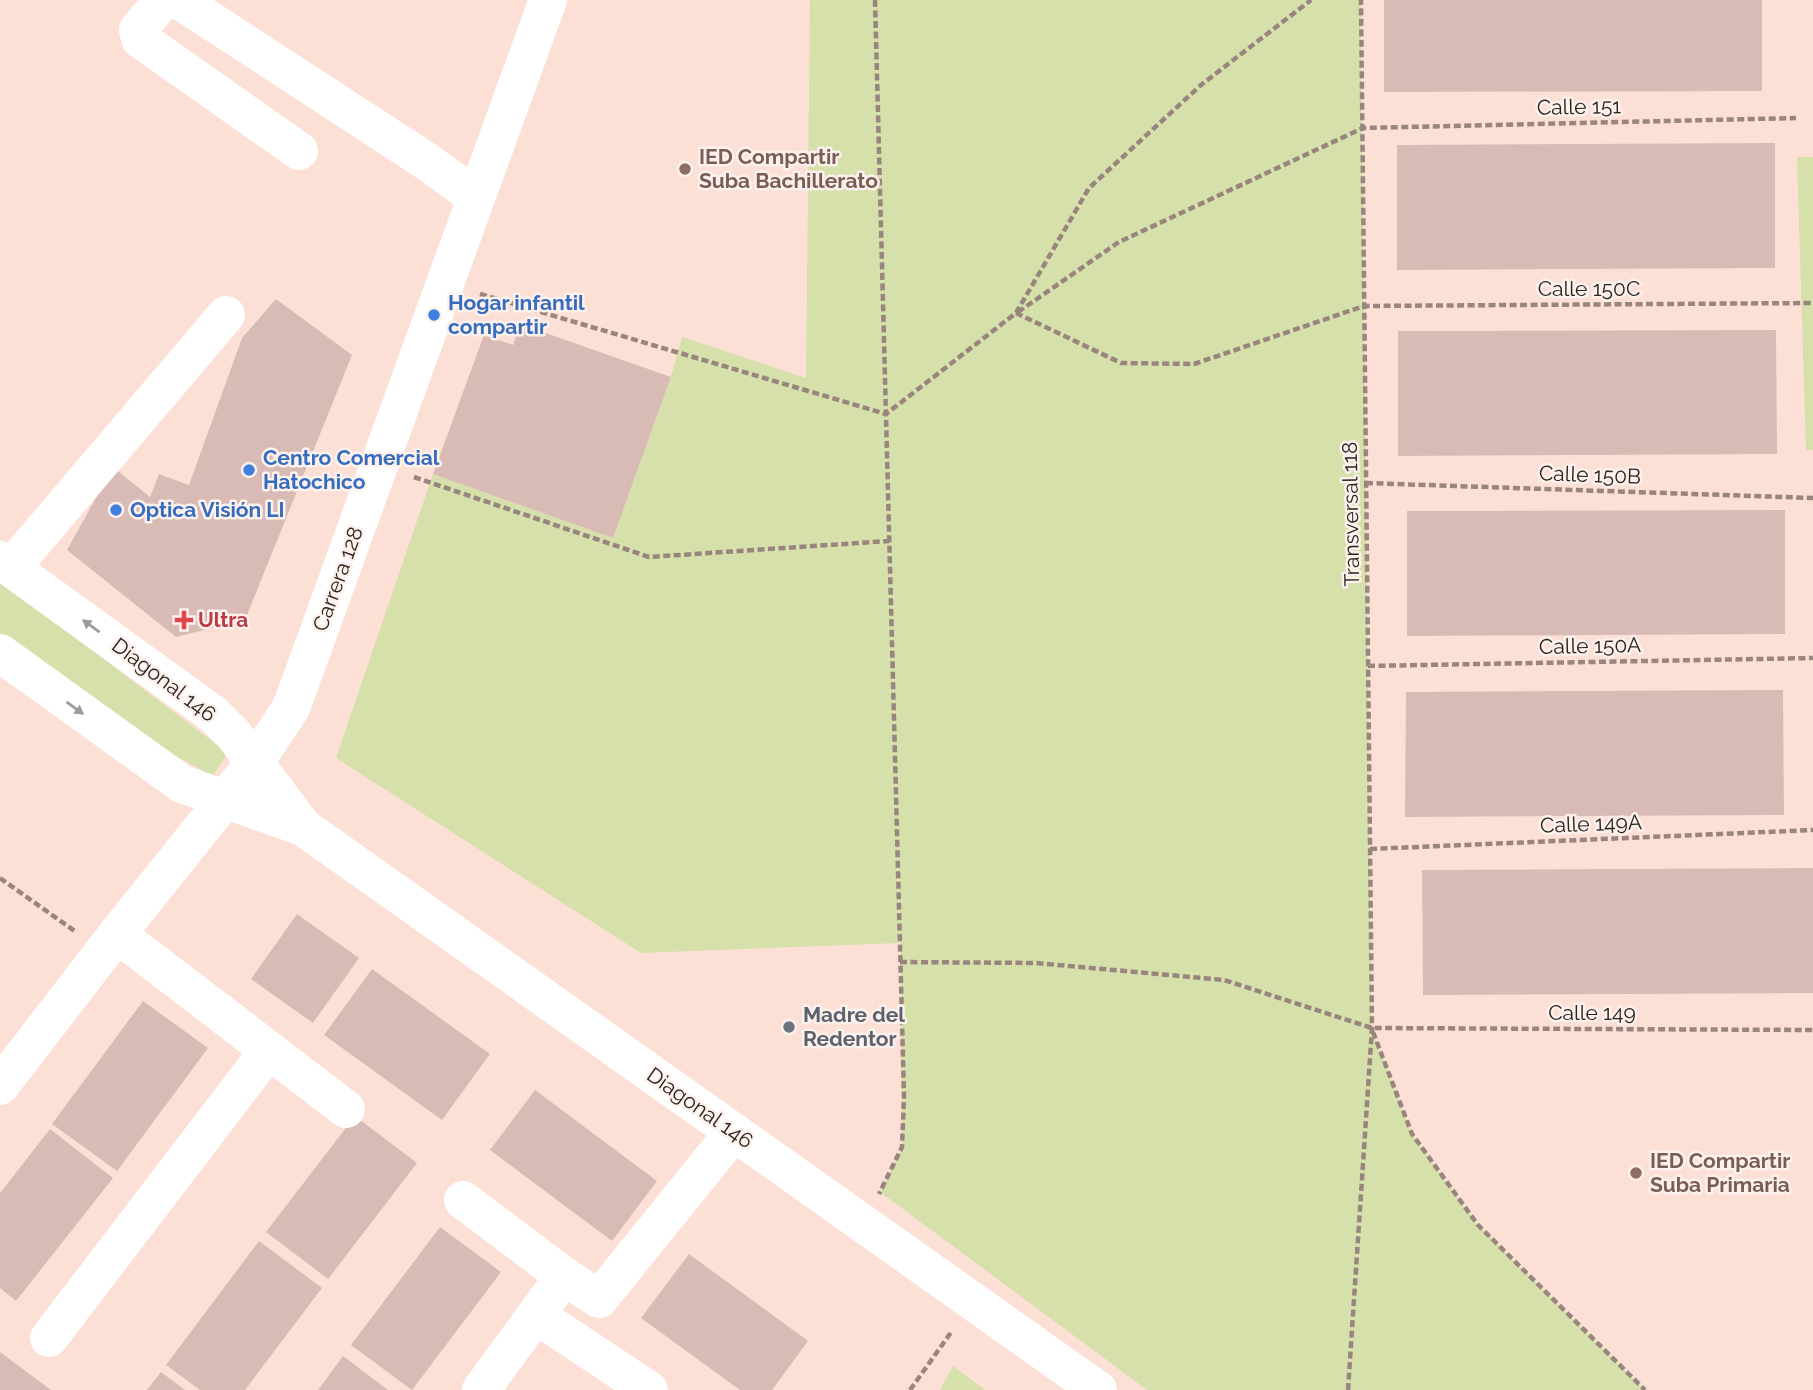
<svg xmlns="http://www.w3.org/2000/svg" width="1813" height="1390" font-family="Raleway,sans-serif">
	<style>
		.green { fill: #d5e0ab }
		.building { fill: #d9bbb6 }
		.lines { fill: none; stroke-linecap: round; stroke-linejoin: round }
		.path { stroke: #99857d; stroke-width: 4.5; stroke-dasharray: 7 3.5; stroke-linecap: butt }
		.minor { stroke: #fff; stroke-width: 38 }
		.oneway { fill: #a09b99 }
		.education-dot { fill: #8d6e63; stroke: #fdf1ed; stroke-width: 2.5 }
		.shop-dot { fill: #3f7fe0; stroke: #fdf1ed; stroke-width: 2.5 }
		.health-dot { fill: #e0444e; stroke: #fdf1ed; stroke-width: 2.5 }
		.worship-dot { fill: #6b7280; stroke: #fdf1ed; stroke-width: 2.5 }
		.labels { text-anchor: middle; stroke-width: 5; stroke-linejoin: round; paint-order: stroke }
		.street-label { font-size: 21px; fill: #2b211d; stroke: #fdf1ed }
		.education-label { font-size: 21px; font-weight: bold; fill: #785e54; stroke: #fdf1ed; text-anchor: start }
		.shop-label { font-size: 21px; font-weight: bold; fill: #366cbe; stroke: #fdf1ed; text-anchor: start }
		.health-label { font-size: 21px; font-weight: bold; fill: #be3a42; stroke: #fdf1ed; text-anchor: start }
		.worship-label { font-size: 21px; font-weight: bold; fill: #5b616d; stroke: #fdf1ed; text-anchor: start }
	</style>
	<rect width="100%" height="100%" fill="#fde0d5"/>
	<g class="green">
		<path d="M810,0H1361L1372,1028L1412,1134L1478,1225L1645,1390H1147L880,1192L902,1147L900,943L641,953L336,758L433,474L613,538L671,377L682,337L806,378Z"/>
		<path d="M1797,157H1813V450H1806Z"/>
		<path d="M0,581L228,753L213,776L129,731L0,634Z"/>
		<path d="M953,1366L985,1390H940Z"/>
	</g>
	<g class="building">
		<path d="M1384,0H1762V91L1384,92Z"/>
		<path d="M1775,143V268L1397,270V145Z"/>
		<path d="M276,299L352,355L245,620L176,637L67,550L113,467L150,497L159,474L189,485L242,338Z"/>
		<path d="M520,324L671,377L613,538L433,474L484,335L513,345Z"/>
		<path d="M1776,330L1777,454L1398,456V331Z"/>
		<path d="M1785,510V634L1407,636V511Z"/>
		<path d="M1783,690L1784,815L1405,817L1406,692Z"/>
		<path d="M1813,868V993L1423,995L1422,870Z"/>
		<path d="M297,914L359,958L313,1023L251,979Z"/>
		<path d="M372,969L490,1054L442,1120L324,1035Z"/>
		<path d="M143,1001L208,1048L117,1171L52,1124Z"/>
		<path d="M535,1090L657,1181L612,1241L490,1150Z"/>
		<path d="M355,1116L417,1163L328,1279L266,1232Z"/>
		<path d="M50,1129L113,1178L16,1301L0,1288V1193Z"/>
		<path d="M440,1227L501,1272L412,1390L351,1345Z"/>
		<path d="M259,1241L322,1288L245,1390H200L166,1365Z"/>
		<path d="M689,1254L808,1341L772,1390H740L641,1318Z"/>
		<path d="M0,1352L51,1390H0Z"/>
		<path d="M343,1356L388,1390H318Z"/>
		<path d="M161,1372L185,1390H147Z"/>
	</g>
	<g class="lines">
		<g class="path">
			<path d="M875,0L904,1097L902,1147L879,1194"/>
			<path d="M480,294L886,414L1016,313L1089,188L1201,85L1311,0"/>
			<path d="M1018,312L1119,242L1363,128L1796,118"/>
			<path d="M1016,313L1121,363L1194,364L1364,306L1813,303"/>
			<path d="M414,477L649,557L889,541"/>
			<path d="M1366,483L1813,498"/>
			<path d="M1368,666L1813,658"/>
			<path d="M1370,849L1813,830"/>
			<path d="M0,878L76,932"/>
			<path d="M900,962L1036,963L1224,980L1372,1028L1813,1030"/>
			<path d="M1373,1032L1412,1134L1478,1225L1645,1390"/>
			<path d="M910,1390L952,1331"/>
			<path d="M1348,1390L1372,1028L1361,0"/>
		</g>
		<g class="minor">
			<path d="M163,0L138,30L140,39L299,151"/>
			<path d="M179,0L426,161L476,197"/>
			<path d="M0,560L213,714L234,735L303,827"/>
			<path d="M11,568L226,315"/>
			<path d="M0,653L182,784L303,827L1098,1390"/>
			<path d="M117,934L346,1109"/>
			<path d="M0,1086L117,934L255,762L291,708L548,0"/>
			<path d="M463,1200L564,1276"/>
			<path d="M536,1315L649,1390"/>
			<path d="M49,1338L269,1050"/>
			<path d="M481,1390L564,1276L599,1299L734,1132"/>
		</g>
	</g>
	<defs><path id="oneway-solid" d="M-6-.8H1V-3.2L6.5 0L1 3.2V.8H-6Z" transform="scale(1.75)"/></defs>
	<g class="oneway">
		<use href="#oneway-solid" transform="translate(91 626) rotate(-144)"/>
		<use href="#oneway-solid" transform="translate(75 708) rotate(36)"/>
	</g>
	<g class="education-dot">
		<circle cx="685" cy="169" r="7"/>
		<circle cx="1636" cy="1173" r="7"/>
	</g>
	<g class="shop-dot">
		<circle cx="434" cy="315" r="7"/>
		<circle cx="249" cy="470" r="7"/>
		<circle cx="116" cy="510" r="7"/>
	</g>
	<path class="health-dot" d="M180.5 609.5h7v7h7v7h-7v7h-7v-7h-7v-7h7z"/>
	<circle class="worship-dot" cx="789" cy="1027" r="7"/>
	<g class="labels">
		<g class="street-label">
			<text transform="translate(1579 107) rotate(-1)" y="7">Calle 151</text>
			<text x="1589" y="296">Calle 150C</text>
			<text transform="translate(1590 475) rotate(2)" y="7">Calle 150B</text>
			<text transform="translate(1351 514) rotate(-91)" y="7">Transversal 118</text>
			<text transform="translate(338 579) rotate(-70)" y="7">Carrera 128</text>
			<text transform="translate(1590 646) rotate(-1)" y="7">Calle 150A</text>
			<text transform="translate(164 680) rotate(37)" y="7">Diagonal 146</text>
			<text transform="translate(1591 824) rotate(-2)" y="7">Calle 149A</text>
			<text x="1592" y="1020">Calle 149</text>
			<text transform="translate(700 1108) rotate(35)" y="7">Diagonal 146</text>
		</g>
		<g class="education-label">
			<text x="699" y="164">IED Compartir<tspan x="699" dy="24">Suba Bachillerato</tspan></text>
			<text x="1650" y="1168">IED Compartir<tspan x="1650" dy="24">Suba Primaria</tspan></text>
		</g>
		<g class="shop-label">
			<text x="448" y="310">Hogar infantil<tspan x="448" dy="24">compartir</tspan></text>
			<text x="263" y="465">Centro Comercial<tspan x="263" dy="24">Hatochico</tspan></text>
			<text x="130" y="517">Optica Visión LI</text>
		</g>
		<g class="health-label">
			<text x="198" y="627">Ultra</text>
		</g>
		<g class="worship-label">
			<text x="803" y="1022">Madre del<tspan x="803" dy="24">Redentor</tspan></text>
		</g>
	</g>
</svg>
